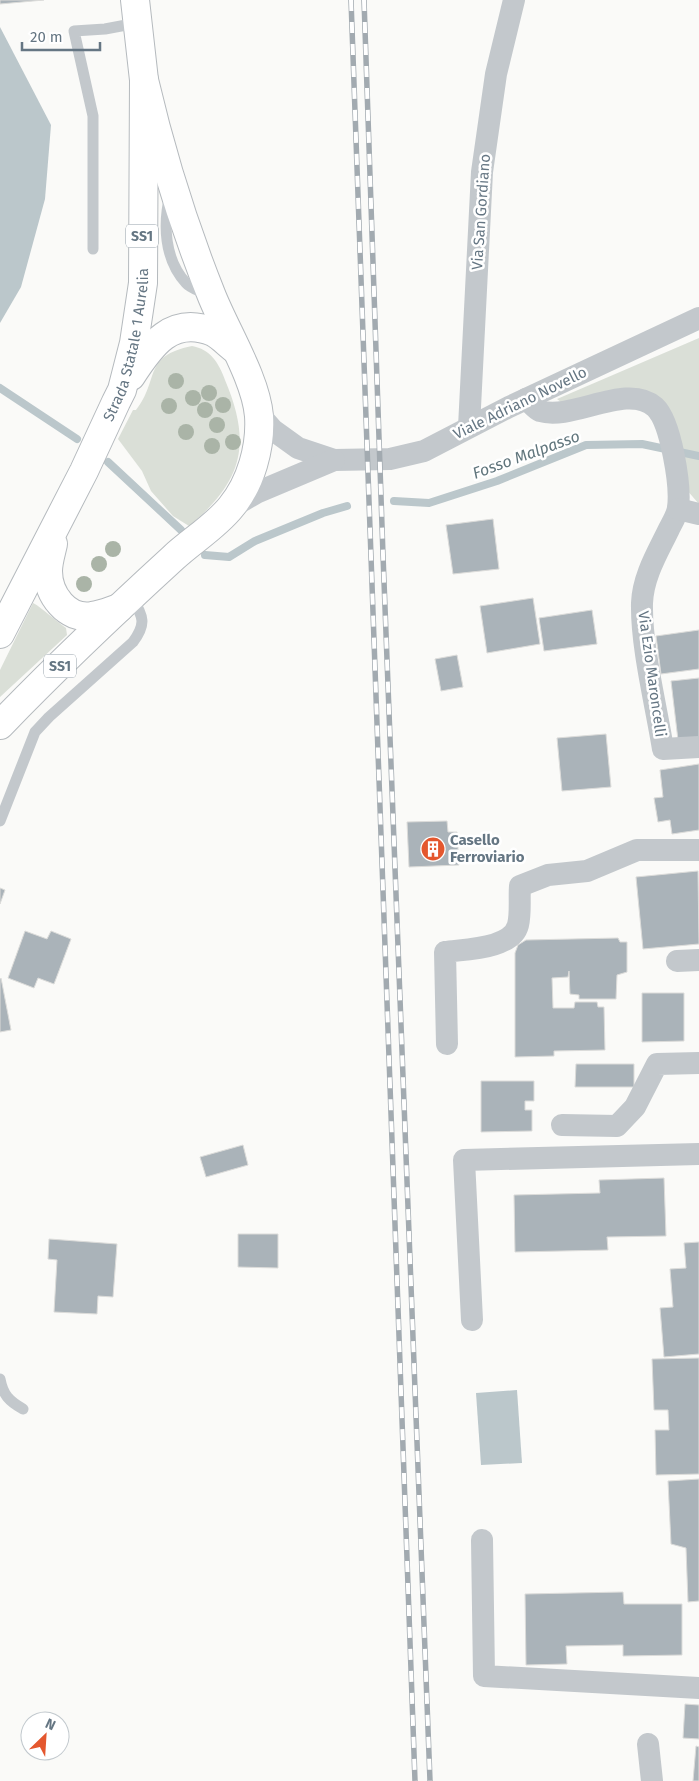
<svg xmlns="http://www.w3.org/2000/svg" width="699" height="1781" font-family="'Fira Sans',sans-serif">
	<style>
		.green { fill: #dadfd7 }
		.water { fill: #bbc7cb }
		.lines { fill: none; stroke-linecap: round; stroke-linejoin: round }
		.stream { stroke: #bbc7cb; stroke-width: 8 }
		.building { fill: #aab3b9; stroke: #dcdcda }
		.primary-casing { stroke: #b5babe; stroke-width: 30 }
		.lane { stroke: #c3c8cc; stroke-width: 11 }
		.street { stroke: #c3c8cc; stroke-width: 22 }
		.primary { stroke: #fff; stroke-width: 28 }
		.rail-casing { stroke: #a2aab0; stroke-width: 5.5 }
		.rail { stroke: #fff; stroke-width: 4; stroke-dasharray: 11; stroke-linecap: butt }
		.tree { fill: #aab4a7 }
		.labels { text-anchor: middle; stroke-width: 5; stroke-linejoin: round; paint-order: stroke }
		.shield { fill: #fff; stroke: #939fa8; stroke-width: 1 }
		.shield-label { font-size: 14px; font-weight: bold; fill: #657683 }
		.street-label { font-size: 15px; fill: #657683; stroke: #fff }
		.poi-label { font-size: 15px; font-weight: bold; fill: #657683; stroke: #fff; text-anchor: start }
		.water-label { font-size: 16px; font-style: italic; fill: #60757c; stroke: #fff }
	</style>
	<rect width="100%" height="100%" fill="#fafaf8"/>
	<g class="green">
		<path d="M699,338V504L686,489L669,413L561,402L557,399Z"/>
		<path d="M192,346C210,349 219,363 225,380C252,444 243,481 189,526L173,516L151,491L142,471L118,439L133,410H136C160,380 142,356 192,346Z"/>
		<path d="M33,603C37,604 60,624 66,628L67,635L0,697V670Z"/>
	</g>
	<g class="water">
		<path d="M0,27L51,125L45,199L21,287L0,323Z"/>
		<path d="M517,1390L522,1463L481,1465L476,1393Z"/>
	</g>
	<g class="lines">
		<g class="stream">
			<path d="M0,388L77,439"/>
			<path d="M108,462L181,530"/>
			<path d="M394,501L429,503L497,481L586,445L642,444L699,456"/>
			<path d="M205,555L229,557L255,541L323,513L347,506"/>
		</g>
	</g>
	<g class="building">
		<path d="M0,0H44L0,4Z"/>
		<path d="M493,519L499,569L453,574L446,525Z"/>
		<path d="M533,598L540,644L487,653L480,606Z"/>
		<path d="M592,610L597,644L544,651L539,618Z"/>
		<path d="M699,630V669L661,674L656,636Z"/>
		<path d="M457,655L463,687L441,691L435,659Z"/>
		<path d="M699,678V738L678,740L671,681Z"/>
		<path d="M606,734L611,787L562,791L557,738Z"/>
		<path d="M699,764V830L672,834L670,820L658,822L654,798L663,797L660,770Z"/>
		<path d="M447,821L448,832H457L459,865L409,867L407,822Z"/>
		<path d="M698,871L699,944L643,949L636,877Z"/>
		<path d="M0,888L5,890L0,904Z"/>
		<path d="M25,931L47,939L51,931L71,939L54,984L38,978L34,988L8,978Z"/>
		<path d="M618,938L620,942H627V972L617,975L616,999H579V995L570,994L569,971L568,977L552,978L553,1008H574L575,1002H597L598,1007H604L605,1050L554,1051V1056L515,1057V953L518,945L526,940Z"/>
		<path d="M1,978L11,1030L0,1032V979Z"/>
		<path d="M642,993H684V1041L642,1042Z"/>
		<path d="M576,1064H634V1087H575Z"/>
		<path d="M481,1081H534V1101H525V1110H532V1131L481,1132Z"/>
		<path d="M243,1145L248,1165L206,1177L200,1157Z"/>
		<path d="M664,1178L666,1236L607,1237L608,1250L515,1252L514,1195L600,1193L599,1180Z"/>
		<path d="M238,1234H278V1268L238,1267Z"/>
		<path d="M49,1239L117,1244L113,1297L98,1296L97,1314L54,1312L57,1260L48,1259Z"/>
		<path d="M699,1242V1354L664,1357L660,1308L673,1307L670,1269L686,1268L684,1243Z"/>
		<path d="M699,1358V1474L656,1475L655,1430H669L668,1410H654L652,1359Z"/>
		<path d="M699,1479V1601L688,1602L686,1548L671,1544L668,1481Z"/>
		<path d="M623,1592L624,1604H682V1655L623,1656V1645L566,1646L567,1664L526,1665L525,1594Z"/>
		<path d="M685,1704L699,1705V1739L683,1738Z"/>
		<path d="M696,1746L699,1747V1781H693Z"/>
	</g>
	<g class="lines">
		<defs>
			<g id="primary">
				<path d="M131,376C151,345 172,315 213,332C221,336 228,344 235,349"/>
				<path d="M53,544C51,553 48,562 48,571C48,595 67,620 92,616C101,615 110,611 119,608"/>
				<path id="s1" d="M0,634L84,471L116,402L122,390L134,343L143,283L144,80L135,0"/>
				<path d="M0,725C55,668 114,612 173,558C191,541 215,527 231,507C251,483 261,447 259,416C256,379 225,330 211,294C183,224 161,153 144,80"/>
			</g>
		</defs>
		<use href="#primary" class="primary-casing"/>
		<g class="lane">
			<path d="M170,195C163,224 164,259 186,283C190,288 200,291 206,294"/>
			<path d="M93,249V116L74,31L105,29L137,23"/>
			<path d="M0,821L35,732L49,717L133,642C147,623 143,617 132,597"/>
			<path d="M0,1379C3,1395 9,1401 23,1409"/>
		</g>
		<g class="street">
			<path d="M526,399C530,402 535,409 540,411C573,421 627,382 655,407C671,422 681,486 678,508C677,515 672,523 669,529C658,552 643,576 642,603C641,646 656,705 663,749L699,747"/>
			<path d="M259,414L273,430L298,448L334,460L390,459L424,451L509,407L699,318"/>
			<path d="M469,427L482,172L496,74L514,0"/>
			<path d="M232,507L258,492L334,460"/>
			<path d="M678,509L699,514"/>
			<path d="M677,961L699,960"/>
			<path d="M447,1044L445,952C465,949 512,949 518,925C521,913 519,898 520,886L548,875L587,871L637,850H699"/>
			<path d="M562,1125L617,1126L635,1107L657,1064L699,1063"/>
			<path d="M472,1320L464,1160L699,1154"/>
			<path d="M482,1540L484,1676L699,1688"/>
			<path d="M648,1744L652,1781"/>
		</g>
		<use href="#primary" class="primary"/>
		<defs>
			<g id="rail">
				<path d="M351,0L415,1781"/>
				<path d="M364,0L383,555L430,1781"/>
			</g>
		</defs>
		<use href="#rail" class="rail-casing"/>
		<use href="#rail" class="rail"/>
	</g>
	<g class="tree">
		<circle cx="176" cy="381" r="8"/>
		<circle cx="209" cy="393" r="8"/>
		<circle cx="193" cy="398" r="8"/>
		<circle cx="223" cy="405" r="8"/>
		<circle cx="169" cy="406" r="8"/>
		<circle cx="205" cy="410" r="8"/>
		<circle cx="217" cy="425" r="8"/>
		<circle cx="186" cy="432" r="8"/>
		<circle cx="233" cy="442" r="8"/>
		<circle cx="212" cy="446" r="8"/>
		<circle cx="113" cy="549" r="8"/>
		<circle cx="99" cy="564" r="8"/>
		<circle cx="84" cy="584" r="8"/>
	</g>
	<defs>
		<symbol id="building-disc" viewBox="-11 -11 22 22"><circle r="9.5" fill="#e4572e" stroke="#fff"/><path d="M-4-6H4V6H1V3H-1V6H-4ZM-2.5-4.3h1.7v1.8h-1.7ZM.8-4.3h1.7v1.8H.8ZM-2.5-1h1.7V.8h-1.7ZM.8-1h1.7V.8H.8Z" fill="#fff"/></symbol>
	</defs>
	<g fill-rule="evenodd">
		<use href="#building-disc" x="419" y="835" width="28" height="28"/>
	</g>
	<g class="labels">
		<g class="shield">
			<rect x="126" y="224.5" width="32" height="23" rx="4"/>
			<rect x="44" y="654.5" width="32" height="23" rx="4"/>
		</g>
		<g class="shield-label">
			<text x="142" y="241">SS1</text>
			<text x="60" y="671">SS1</text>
		</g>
		<g class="street-label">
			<text transform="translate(481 212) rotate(-86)" y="5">Via San Gordiano</text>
			<text dy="5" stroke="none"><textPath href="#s1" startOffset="318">Strada Statale 1 Aurelia</textPath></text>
			<text transform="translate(520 403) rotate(-26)" y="5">Viale Adriano Novello</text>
			<text transform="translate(652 674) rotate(82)" y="5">Via Ezio Maroncelli</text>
		</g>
		<g class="poi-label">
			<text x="450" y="845">Casello<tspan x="450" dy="17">Ferroviario</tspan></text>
		</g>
		<g class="water-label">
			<text transform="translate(526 454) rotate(-20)" y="6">Fosso Malpasso</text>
		</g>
	</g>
	<g transform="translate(45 1736) rotate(25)"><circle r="24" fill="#ffffff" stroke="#c1c8cd"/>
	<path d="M0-4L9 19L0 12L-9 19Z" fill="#e4572e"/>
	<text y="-8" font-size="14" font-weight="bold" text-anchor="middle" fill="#657683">N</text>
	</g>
	<path d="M22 42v8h78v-8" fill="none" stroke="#657683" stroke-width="2.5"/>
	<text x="30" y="42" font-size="15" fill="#657683" stroke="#ffffff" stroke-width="4" paint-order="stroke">20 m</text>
</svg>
